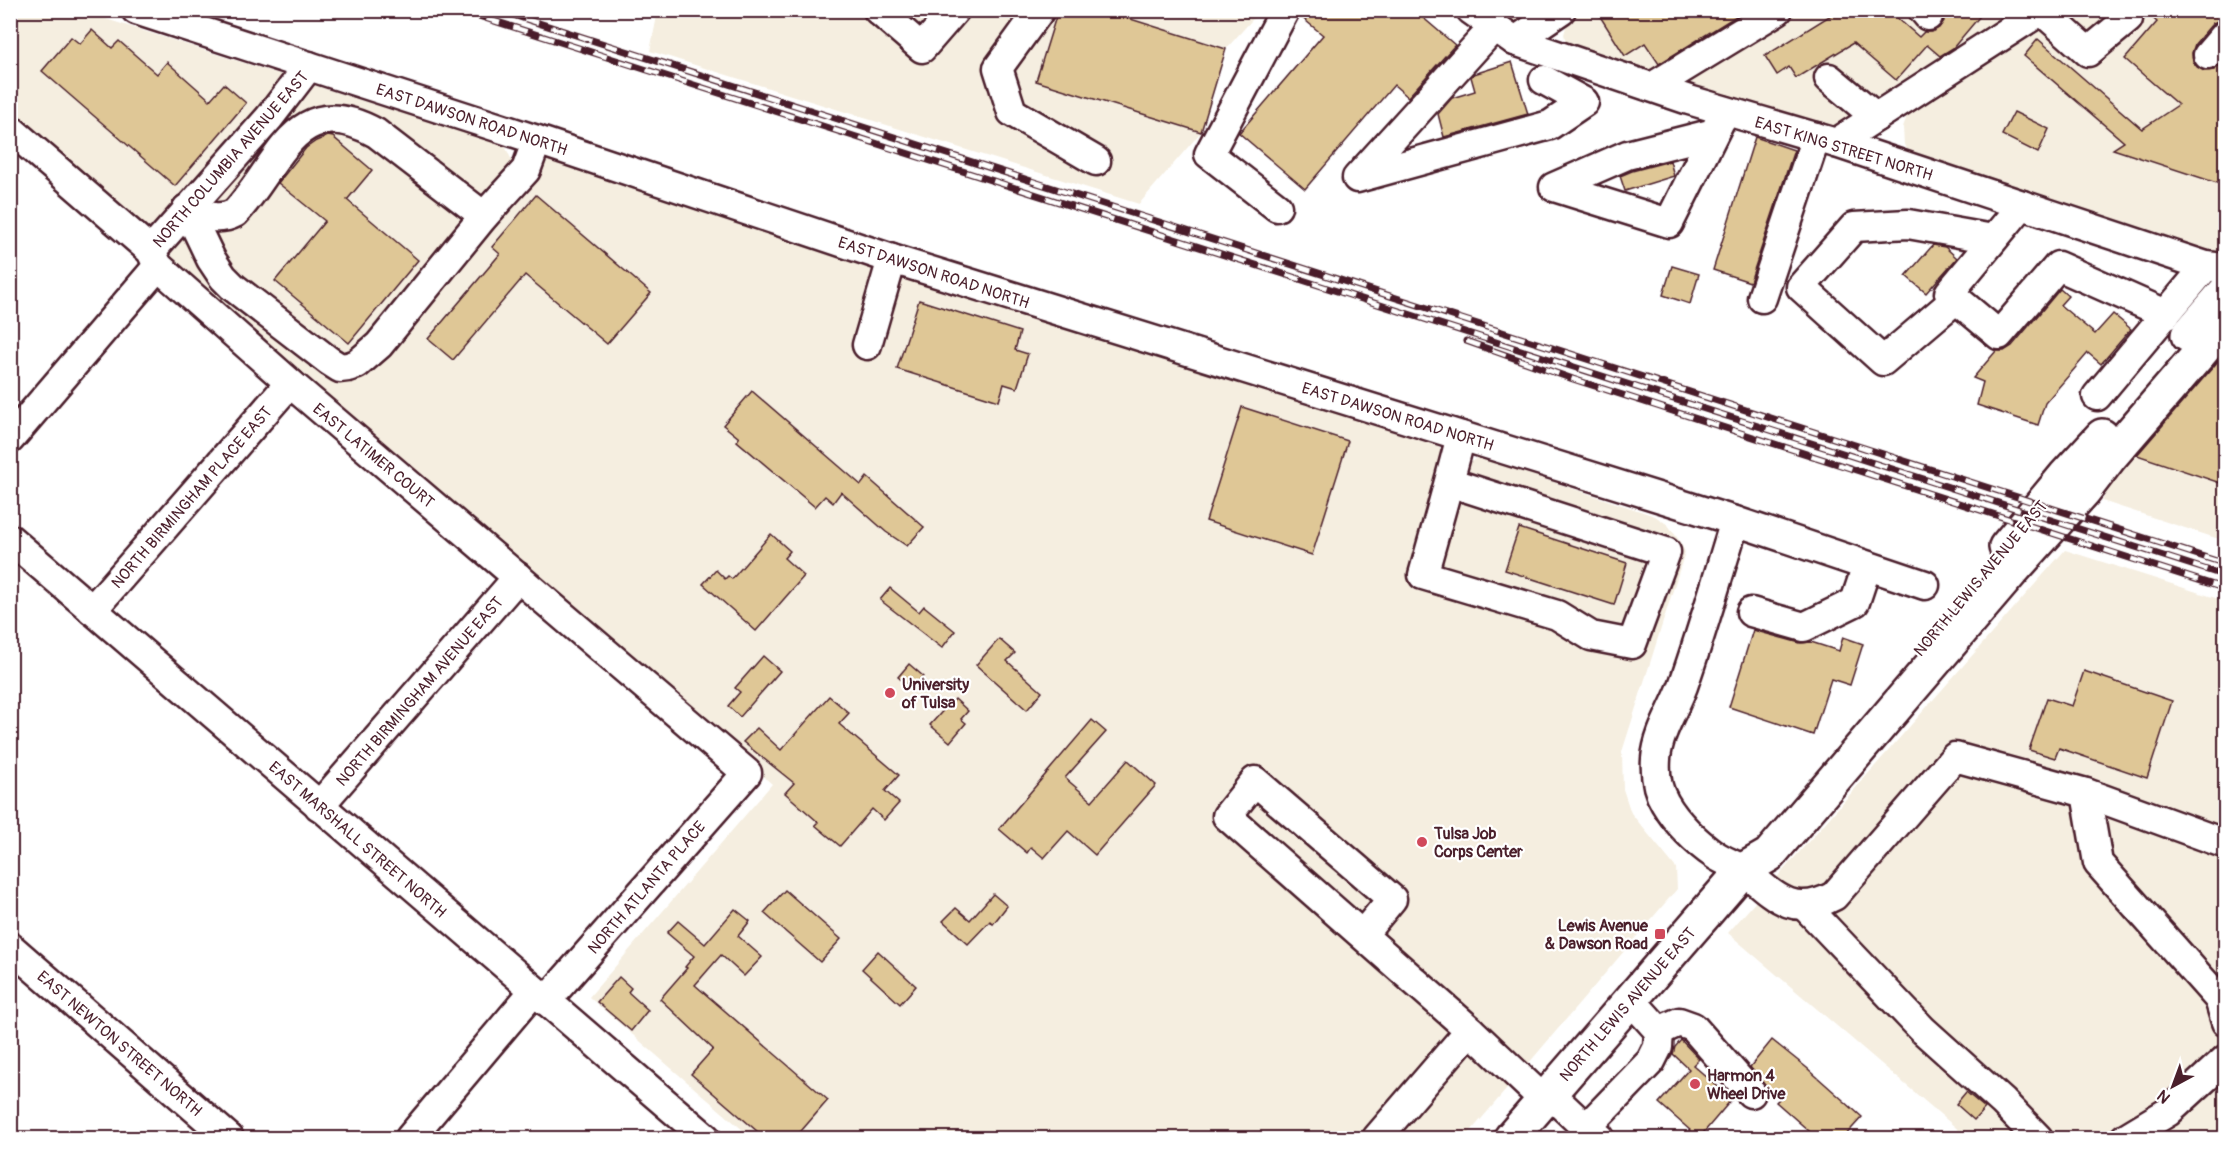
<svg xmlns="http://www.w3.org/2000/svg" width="2236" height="1149" font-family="Pangolin,sans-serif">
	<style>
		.built { fill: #f5eee0 }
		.building { fill: #dfc796; stroke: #4a1f2b; stroke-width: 1.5 }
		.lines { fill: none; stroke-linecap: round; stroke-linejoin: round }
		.minor-casing { stroke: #4a1f2b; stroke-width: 33 }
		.major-casing { stroke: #4a1f2b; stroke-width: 38 }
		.minor { stroke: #fff; stroke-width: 28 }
		.major { stroke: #fff; stroke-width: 33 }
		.rail-casing { stroke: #4a1f2b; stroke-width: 7 }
		.rail { stroke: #fff; stroke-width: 4.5; stroke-dasharray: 14; stroke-linecap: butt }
		.poi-dot { fill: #d1495b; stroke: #fff; stroke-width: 2 }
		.labels { text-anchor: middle; stroke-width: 4.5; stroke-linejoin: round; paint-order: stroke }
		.street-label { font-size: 16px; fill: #4a1f2b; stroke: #fff }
		.poi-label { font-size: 16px; font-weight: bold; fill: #4a1f2b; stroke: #fff; text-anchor: start }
	</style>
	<rect width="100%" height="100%" fill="#fff"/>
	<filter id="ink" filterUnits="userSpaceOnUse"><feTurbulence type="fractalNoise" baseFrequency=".0167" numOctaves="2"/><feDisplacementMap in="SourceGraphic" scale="12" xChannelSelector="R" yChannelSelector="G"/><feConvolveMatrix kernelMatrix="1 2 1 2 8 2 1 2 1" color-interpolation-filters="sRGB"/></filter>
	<g filter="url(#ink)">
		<g class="built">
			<path d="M16,10L81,11L505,146L514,165L539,176L546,159L1248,383L1440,447V459L1465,466L1478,457L1655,516L1668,525L1679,540L1685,552L1622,752L1623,789L1631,813L1676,868L1677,889L1465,1138H752L589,997L772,784L169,262L172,255L151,237L143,224L11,109V14Z"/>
			<path d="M658,11H1260L1226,49L1201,132L1139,204L650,51Z"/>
			<path d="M1492,11H1549L1520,22L1504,19Z"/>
			<path d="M1582,11H2023L1830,130L1567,47L1564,34L1567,24Z"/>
			<path d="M2071,11H2225V254L2221,259L1912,156L1904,145L1903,127L1907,116Z"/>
			<path d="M2225,347V541L2102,501L2113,479L2129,458Z"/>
			<path d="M2065,550L2225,601V1138H1968L1728,933Z"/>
		</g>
		<g class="building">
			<path d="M1058,10H1102L1226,49L1201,132L1036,81Z"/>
			<path d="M1301,10H1414L1455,45L1408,97L1394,85L1305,189L1239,133L1323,35L1300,16Z"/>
			<path d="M1596,10H1746L1659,64L1645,43L1625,56Z"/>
			<path d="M1839,10H1888L1919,37L1924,32H1931L1939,28L1944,21L1943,10H1985L1953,48L1940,56L1927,45L1896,80L1853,43L1796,78L1789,67L1777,75L1765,56Z"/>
			<path d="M2144,10H2226V18L2213,23L2195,44L2192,53L2193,61L2197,67L2204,71L2214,70L2226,60V186L2113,149L2124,142L2024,56L2038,39L2142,129L2178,105L2125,59L2157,22Z"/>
			<path d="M92,30L112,48L119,41L157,74L167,62L210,100L224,84L246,103L175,186L42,71L71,37L80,44Z"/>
			<path d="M1512,62L1528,114L1444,137L1438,114L1452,98L1475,91L1471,77L1474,74Z"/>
			<path d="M2014,112L2049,129L2038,153L2002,135Z"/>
			<path d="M328,136L333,137L372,170L347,200L418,260L349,343L275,281L325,221L278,183L306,148L316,141Z"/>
			<path d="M1755,137L1794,150L1750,282L1713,270Z"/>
			<path d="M1670,161L1674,176L1625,191L1620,176L1632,171Z"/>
			<path d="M536,195L651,293L607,344L525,275L453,360L428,339L500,254L492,247Z"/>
			<path d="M1933,245L1945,247L1957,258L1926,293L1906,276Z"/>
			<path d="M1672,266L1699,274L1690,304L1663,295Z"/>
			<path d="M2060,289L2068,296L2060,305L2095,334L2113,314L2131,329L2101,364L2088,353L2045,403L2038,425L1977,405L1983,382L1973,378L1996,351H2004L2012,346Z"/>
			<path d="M919,300L1020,332L1015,350L1028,354L1017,388L1004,384L999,401L897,369Z"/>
			<path d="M2226,352V485L2137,455Z"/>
			<path d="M752,391L861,485L867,477L924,527L907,546L886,532L841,492L833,503L825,496L815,507L737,441L739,438L723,425Z"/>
			<path d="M1242,407L1348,441L1312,555L1206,521Z"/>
			<path d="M1519,528L1627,563L1614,605L1505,570Z"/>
			<path d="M771,534L790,551L784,558L804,576L756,631L703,584L716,570L725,579L728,576L732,579Z"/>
			<path d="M890,588L919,612L924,606L955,631L942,648L880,600Z"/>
			<path d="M1753,630L1800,643L1811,642L1839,651L1843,637L1863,644L1850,685L1831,679L1813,735L1729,707Z"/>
			<path d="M999,639L1015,653L1007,661L1042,692L1027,710L976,665Z"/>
			<path d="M763,656L780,671L740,717L728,706L740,692L735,688Z"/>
			<path d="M909,664L923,676L912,689L898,677Z"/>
			<path d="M2084,671L2172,701L2147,778L2059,748L2055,758L2029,750L2047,698L2072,706Z"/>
			<path d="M829,696L849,713L839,724L899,775L885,791L899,803L884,820L872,809L840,846L815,825L818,822L785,793L794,783L743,742L757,728L781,750Z"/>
			<path d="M955,699L968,711L961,719L966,723L950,742L930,725L948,705L949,706Z"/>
			<path d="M1092,720L1106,732L1065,778L1092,801L1128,760L1156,785L1095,855L1068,831L1044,858L1031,847L1027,853L999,829Z"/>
			<path d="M785,890L841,939L820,962L764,913Z"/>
			<path d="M993,894L1007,906L993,924L990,921L968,944L943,921L956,908L970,920Z"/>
			<path d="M735,909L750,921L738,936L762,957L744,976L721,955L695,985L828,1100L795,1138H765L691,1074L713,1049L660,999L687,968L685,967L694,956L667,933L678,921L705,944Z"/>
			<path d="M878,951L916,986L900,1004L862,969Z"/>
			<path d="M619,977L631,988L628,992L648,1010L631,1031L597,1002Z"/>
			<path d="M1681,1040L1699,1059L1693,1065L1732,1099L1699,1138L1659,1103L1689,1069L1673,1054L1675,1047Z"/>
			<path d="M1772,1040L1807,1068L1862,1117L1843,1138H1817L1776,1102L1779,1099L1766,1087L1750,1067Z"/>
			<path d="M1966,1092L1985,1108L1974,1120L1956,1104Z"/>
		</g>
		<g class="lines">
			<defs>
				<g id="minor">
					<path d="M136,10L537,140L892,259L1735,521L1925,585"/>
					<path d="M878,10L922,48L955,10"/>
					<path d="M1040,10L998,68L1012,112L1096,161"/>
					<path d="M1471,10L1515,41L1689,100L1836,143L2206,266L2224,268L2226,266"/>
					<path d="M1923,10L1928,16"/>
					<path d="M2042,11L2088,52L2128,19"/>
					<path d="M1494,27L1357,178L1550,125L1584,102L1544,80"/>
					<path d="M1515,41L1561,10"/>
					<path d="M2208,55L2226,34"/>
					<path d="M1829,78L1876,117"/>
					<path d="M1652,87L1778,10"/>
					<path d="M10,129L151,251L158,266L290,383L747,773L546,1001"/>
					<path d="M1714,133L1627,155L1554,187L1669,223L1725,111"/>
					<path d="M1836,143L2042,10"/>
					<path d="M2022,205L1949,293L1999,335L2058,266L2166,314"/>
					<path d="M1277,207L1209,154L1285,10"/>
					<path d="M187,209L211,259L223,277L233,287L329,361L340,368L348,367L357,364L379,345L484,216L526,170L537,140"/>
					<path d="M187,209C204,215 218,222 235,213C280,165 295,88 376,133L484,216"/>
					<path d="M151,251L269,118L309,66"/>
					<path d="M1762,298L1816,137"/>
					<path d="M1956,299L1883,361L1801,287L1854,227L1908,224L1993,239"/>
					<path d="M867,345L892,259"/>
					<path d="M2097,396L2206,266"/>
					<path d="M10,439L158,266"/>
					<path d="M1449,482L1666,552L1632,644L1591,636L1557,615L1423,575C1436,529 1449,483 1461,436"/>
					<path d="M1735,521C1718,576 1702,632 1683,686C1674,710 1658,733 1656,759C1655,773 1657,790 1665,803C1676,822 1696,842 1715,855C1725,862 1738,865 1747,873C1777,899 1795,917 1834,896L1955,757L2086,793L2226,844"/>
					<path d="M10,539L706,1138"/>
					<path d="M92,610L290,383"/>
					<path d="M1751,612L1804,627L1855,602L1867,566"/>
					<path d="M2086,793L2098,863L2219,999L2226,1022"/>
					<path d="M319,806L518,577"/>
					<path d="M1805,906L1923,1030L2003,1102L2038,1138"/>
					<path d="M1363,934L1392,899L1255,781L1227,816L1470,1030"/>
					<path d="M10,947L229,1138"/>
					<path d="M1659,1031L1679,1022L1693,1027L1751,1093"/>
					<path d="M1550,1094L1586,1128L1600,1138"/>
					<path d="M1586,1128L1651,1061L1658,1047L1659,1031L1631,1000"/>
					<path d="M410,1138L534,991"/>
					<path d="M1377,1138L1470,1030L1544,1100"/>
					<path d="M2125,1138L2168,1112L2226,1059"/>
				</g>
				<g id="major">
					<path d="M2188,335L2226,291"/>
					<path d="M2006,547L2065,476L2102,436"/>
					<path d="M1511,1138L1743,870L1769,855L2013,570L2084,491L2110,457L2226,323"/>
				</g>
			</defs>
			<use href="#minor" class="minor-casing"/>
			<use href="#major" class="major-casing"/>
			<use href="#minor" class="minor"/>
			<use href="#major" class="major"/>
			<defs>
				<g id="rail">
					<path d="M460,10L2226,576"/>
					<path d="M498,10L2226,564"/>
					<path d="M1466,341L1573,379L2226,589"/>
				</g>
			</defs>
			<use href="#rail" class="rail-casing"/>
			<use href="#rail" class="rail"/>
		</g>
	</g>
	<g class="poi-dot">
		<circle cx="890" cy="693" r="6"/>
		<circle cx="1422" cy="842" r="6"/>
		<rect x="1654" y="928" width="12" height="12" rx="3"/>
		<circle cx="1695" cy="1084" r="6"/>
	</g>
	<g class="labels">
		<g class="street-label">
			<text transform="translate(472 119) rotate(18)" y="6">EAST DAWSON ROAD NORTH</text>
			<text transform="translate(1844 148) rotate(17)" y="6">EAST KING STREET NORTH</text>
			<text transform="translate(230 159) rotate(-49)" y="6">NORTH COLUMBIA AVENUE EAST</text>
			<text transform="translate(934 272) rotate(18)" y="6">EAST DAWSON ROAD NORTH</text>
			<text transform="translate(1398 416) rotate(17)" y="6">EAST DAWSON ROAD NORTH</text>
			<text transform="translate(374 455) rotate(40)" y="6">EAST LATIMER COURT</text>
			<text transform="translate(191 497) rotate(-49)" y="6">NORTH BIRMINGHAM PLACE EAST</text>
			<text transform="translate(1980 578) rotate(-50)" y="6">NORTH LEWIS AVENUE EAST</text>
			<text transform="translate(419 691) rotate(-49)" y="6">NORTH BIRMINGHAM AVENUE EAST</text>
			<text transform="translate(358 839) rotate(41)" y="6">EAST MARSHALL STREET NORTH</text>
			<text transform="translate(646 887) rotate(-49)" y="6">NORTH ATLANTA PLACE</text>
			<text transform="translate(1627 1004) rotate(-49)" y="6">NORTH LEWIS AVENUE EAST</text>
			<text transform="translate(120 1043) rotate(41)" y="6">EAST NEWTON STREET NORTH</text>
		</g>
		<g class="poi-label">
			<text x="902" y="690">University<tspan x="902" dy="18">of Tulsa</tspan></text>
			<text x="1434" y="839">Tulsa Job<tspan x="1434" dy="18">Corps Center</tspan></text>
			<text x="1648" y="931" text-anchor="end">Lewis Avenue<tspan x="1648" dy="18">&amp; Dawson Road</tspan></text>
			<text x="1707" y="1081">Harmon 4<tspan x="1707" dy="18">Wheel Drive</tspan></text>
		</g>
	</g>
	<rect width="2236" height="1149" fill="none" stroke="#fff" stroke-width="36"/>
	<rect x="18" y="18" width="2200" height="1113" fill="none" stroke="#4a1f2b" stroke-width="2" filter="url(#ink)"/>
	<g transform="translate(2173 1086) rotate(221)" stroke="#ffffff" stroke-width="4.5" paint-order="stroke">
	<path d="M0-4.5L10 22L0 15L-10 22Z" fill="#4a1f2b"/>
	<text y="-9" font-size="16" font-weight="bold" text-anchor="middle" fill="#4a1f2b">N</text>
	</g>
</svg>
